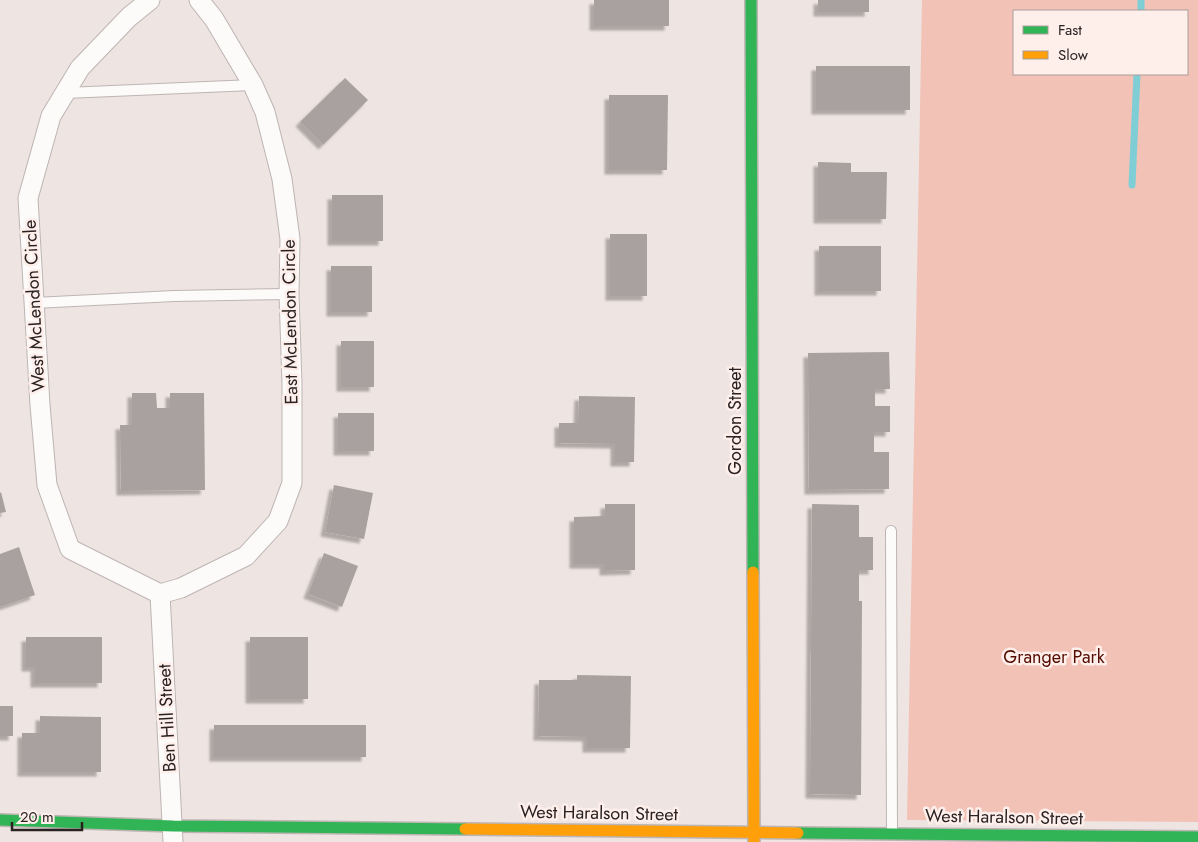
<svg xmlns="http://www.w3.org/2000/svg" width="1198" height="842" font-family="Jost,sans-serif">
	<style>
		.green { fill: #f2c2b7; fill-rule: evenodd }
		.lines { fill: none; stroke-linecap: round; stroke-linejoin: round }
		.stream { stroke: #7fced5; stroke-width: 7 }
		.building { fill: #a9a19f; filter: url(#shadow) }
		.lane-casing { stroke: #bdb5b3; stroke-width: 12 }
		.street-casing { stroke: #bdb5b3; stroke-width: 21 }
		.fast-casing { stroke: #bdb5b3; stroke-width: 14 }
		.slow-casing { stroke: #bdb5b3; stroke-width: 14 }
		.lane { stroke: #fcfbfa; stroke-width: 10 }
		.street { stroke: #fcfbfa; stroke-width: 19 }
		.fast { stroke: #30b455; stroke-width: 11 }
		.slow { stroke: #ff9f0a; stroke-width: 11 }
		.labels { text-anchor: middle; stroke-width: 5; stroke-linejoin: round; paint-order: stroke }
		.street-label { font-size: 18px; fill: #292221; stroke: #feefeb }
		.park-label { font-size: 18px; fill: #550b00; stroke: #feefeb }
	</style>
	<defs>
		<filter id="shadow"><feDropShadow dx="-4.5" dy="4.5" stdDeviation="1" flood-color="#0004"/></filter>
	</defs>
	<rect width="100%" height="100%" fill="#eee4e1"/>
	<path class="green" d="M922,0H1198V822L907,820ZM1014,11H1187V74H1014Z"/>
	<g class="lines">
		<g class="stream">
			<path d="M1141,11V0"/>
			<path d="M1132,185L1137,74"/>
		</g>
	</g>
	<g class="building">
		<rect x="594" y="0" width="75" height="26"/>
		<rect x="818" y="0" width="51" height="12"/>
		<rect x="816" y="66" width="94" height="44"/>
		<path d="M345,78L368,100L323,145L300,122Z"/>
		<path d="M609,95H668L667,170H609Z"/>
		<path d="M818,162L851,163V172H887L886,219H818Z"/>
		<rect x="332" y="195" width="51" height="46"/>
		<rect x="610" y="234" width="37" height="62"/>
		<rect x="819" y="246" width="62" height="45"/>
		<rect x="331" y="266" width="41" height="46"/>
		<rect x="341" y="341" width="33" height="46"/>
		<path d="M889,352L890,389H875V406H890V432H874V452H889V489L809,490L808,353Z"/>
		<path d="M132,393H156L157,408H170V393H204L205,490L121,491L120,425H132Z"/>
		<path d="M579,396L635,397L634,462H615V444L559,443V423H578Z"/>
		<rect x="338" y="413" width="36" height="38"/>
		<path d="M334,485L373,493L364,539L325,532Z"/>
		<path d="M1,492L6,512L0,513V493Z"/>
		<path d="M605,504H635V570L604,571V564H574V517L605,516Z"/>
		<path d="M812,504L859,505V537H873V570H859V601H862L861,795L810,794Z"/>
		<path d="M19,547L35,595L0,607V554Z"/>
		<path d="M324,553L358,566L342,607L308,594Z"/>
		<path d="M26,637H102V683H35V667H26Z"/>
		<rect x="250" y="637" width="58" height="62"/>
		<path d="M577,675L631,676L630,748H587V737L538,736L539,680H577Z"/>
		<rect x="0" y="706" width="13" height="30"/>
		<path d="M40,716L101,717V772H22V733H40Z"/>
		<rect x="214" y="725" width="152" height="32"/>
	</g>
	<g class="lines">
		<defs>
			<g id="lane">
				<path d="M65,93L253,85"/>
				<path d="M34,303L174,296L289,294"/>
				<path d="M891,531L892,833"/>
			</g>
			<g id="street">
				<path d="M150,0L129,17L80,68L51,116L28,198L40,405L47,485L70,549L160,594"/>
				<path d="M160,594L181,588L246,556L278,521L292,483V384L289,294L290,239L282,179L265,112L253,85L214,19L199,0"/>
				<path d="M160,594L173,842"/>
			</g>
			<g id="fast">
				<path d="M751,0L753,572"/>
				<path d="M0,820L173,826L465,829"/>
				<path d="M798,833L1198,837"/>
			</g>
			<g id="slow">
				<path d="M753,572L754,842"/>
				<path d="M465,829L798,833"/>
			</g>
		</defs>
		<use href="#lane" class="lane-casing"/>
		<use href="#street" class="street-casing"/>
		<use href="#fast" class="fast-casing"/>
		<use href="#slow" class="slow-casing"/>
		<use href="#lane" class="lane"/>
		<use href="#street" class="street"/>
		<use href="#fast" class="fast"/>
		<use href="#slow" class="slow"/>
	</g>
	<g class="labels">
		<g class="street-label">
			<text transform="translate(34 306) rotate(-93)" y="6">West McLendon Circle</text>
			<text transform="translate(290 322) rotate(-91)" y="6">East McLendon Circle</text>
			<text transform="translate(735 421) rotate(-90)" y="6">Gordon Street</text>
			<text transform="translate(167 718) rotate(-93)" y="6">Ben Hill Street</text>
			<text transform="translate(599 813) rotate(1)" y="6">West Haralson Street</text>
			<text transform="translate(1004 817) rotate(1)" y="6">West Haralson Street</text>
		</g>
		<g class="park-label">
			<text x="1054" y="663">Granger Park</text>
		</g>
	</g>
	<rect x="1013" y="10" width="175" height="65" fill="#feefeb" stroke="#a99d9a"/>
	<rect x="1023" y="26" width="25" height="8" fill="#30b455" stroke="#a99d9a"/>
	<text x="1058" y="35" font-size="15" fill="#292221">Fast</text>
	<rect x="1023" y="51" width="25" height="8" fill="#ff9f0a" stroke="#a99d9a"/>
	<text x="1058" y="60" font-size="15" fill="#292221">Slow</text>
	<path d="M12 822v8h70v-8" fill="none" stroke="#292221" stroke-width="2.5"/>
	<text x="20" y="822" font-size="15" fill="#292221" stroke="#feefeb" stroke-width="4" paint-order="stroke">20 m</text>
</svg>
